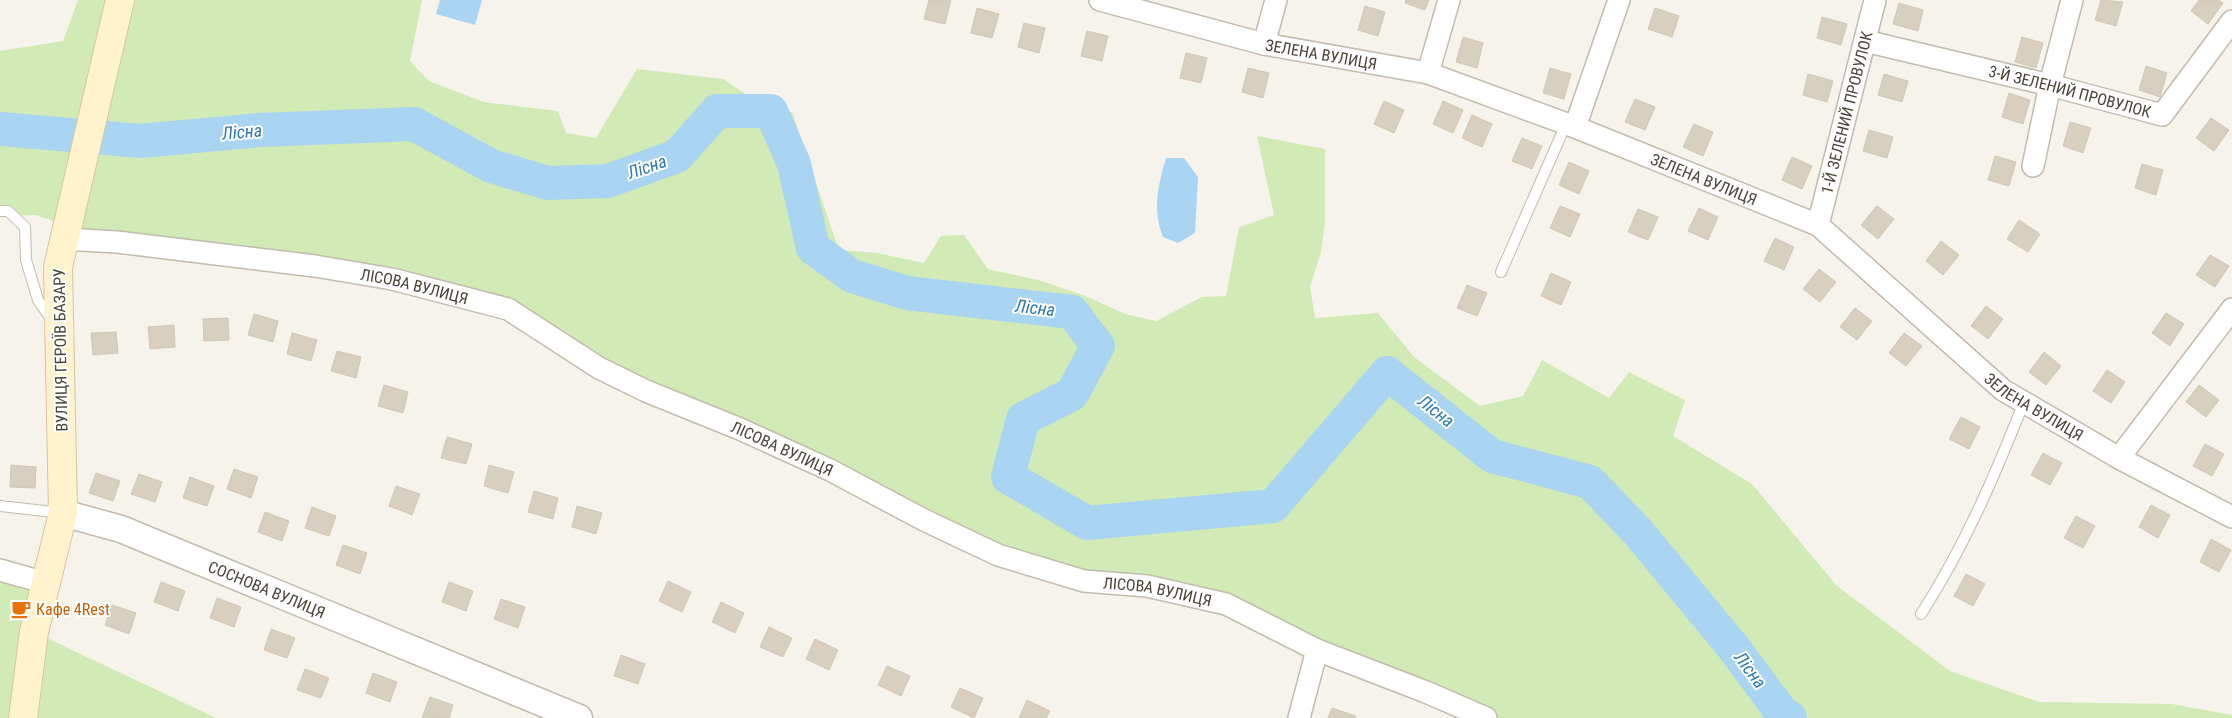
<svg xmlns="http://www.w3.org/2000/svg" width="2232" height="718" font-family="'Roboto Condensed',sans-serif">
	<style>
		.green { fill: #d2eab5 }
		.water { fill: #a9d4f2 }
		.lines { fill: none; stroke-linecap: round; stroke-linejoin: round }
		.river { stroke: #a9d4f2; stroke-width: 34 }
		.building { fill: #d8cfc1; stroke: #d3c7b4 }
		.service-casing { stroke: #c2bbae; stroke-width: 12 }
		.minor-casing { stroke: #c2bbae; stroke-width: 24 }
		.tertiary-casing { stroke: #c2bbae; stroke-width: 29 }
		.secondary-casing { stroke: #d6c79b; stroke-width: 30 }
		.service { stroke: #fff; stroke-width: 10 }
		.minor { stroke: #fff; stroke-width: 21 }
		.tertiary { stroke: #fff; stroke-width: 26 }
		.secondary { stroke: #fff3cd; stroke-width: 28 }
		.labels { text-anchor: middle; stroke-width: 4; stroke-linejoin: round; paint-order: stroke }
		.street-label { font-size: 16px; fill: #4b4439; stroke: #fff }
		.food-label { font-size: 16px; fill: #c56008; stroke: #fff; text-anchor: start }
		.water-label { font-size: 18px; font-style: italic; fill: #2e7ab2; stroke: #fff }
	</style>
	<rect width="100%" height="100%" fill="#f6f3ec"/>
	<g class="green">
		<path d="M78,0H422L410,61L429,81L484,102L558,111L566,133L596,138L637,69L723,79L771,111L792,112L839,250L877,253L924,263L941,236L964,235L988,269L1042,281L1088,297L1125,314L1156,321L1202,297L1226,296L1239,227L1274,215L1257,136L1325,149V224L1321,252L1310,287L1315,318L1378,313L1414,357L1480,406L1523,396L1542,360L1609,398L1629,372L1685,400L1673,436L1752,484L1837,586L1950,671L2039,702L2172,704L2232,715V718H1486L1226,604L998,555L740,429L508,309L117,242L36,215L0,216V51L63,41Z"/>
		<path d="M0,570L46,583L34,632L216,718H0Z"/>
	</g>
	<g class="water">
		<path d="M440,0H482L475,25L436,14Z"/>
		<path d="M1166,158H1184L1198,177L1195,233L1178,243L1163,237C1152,209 1158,186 1166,158Z"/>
	</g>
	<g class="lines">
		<path class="river" d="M0,129L140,141L260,130L414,124L491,166L548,183L608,181L677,156L717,111H771L794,164L813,248L852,276L907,293L1072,312L1098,346L1072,394L1023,419L1008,477L1087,523L1273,506L1387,373L1492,456L1590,482L1637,531L1733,647L1782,713L1790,718"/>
	</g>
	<g class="building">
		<path d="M929,0H951L945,24L924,19Z"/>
		<path d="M1406,0H1429L1425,10L1405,3Z"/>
		<path d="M2101,0L2123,2L2116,26L2095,20Z"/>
		<path d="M2199,0H2219L2223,3L2208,24L2191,11Z"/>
		<path d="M1899,3L1923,10L1918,31L1893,24Z"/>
		<path d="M1365,6L1385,12L1378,36L1358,30Z"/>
		<path d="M977,8L999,14L992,38L971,33Z"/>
		<path d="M1655,8L1679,16L1672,37L1648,29Z"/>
		<path d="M1822,17L1847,24L1841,45L1817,38Z"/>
		<path d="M1024,23L1045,28L1039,53L1018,47Z"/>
		<path d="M1087,31L1108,36L1102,61L1081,56Z"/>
		<path d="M1463,37L1483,43L1477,68L1456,62Z"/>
		<path d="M2022,37L2043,43L2036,68L2015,62Z"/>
		<path d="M1186,53L1207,58L1201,83L1180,78Z"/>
		<path d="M2146,66L2167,73L2160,97L2139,90Z"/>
		<path d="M1248,68L1269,73L1263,98L1242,92Z"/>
		<path d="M1550,68L1571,74L1564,99L1543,93Z"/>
		<path d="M1808,74L1833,81L1827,102L1803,95Z"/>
		<path d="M1884,74L1908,81L1902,102L1878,95Z"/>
		<path d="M2009,93L2030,100L2023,124L2002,117Z"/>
		<path d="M1635,99L1655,107L1645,130L1625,122Z"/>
		<path d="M1384,101L1404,110L1394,133L1374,124Z"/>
		<path d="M1443,101L1463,110L1453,133L1433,124Z"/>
		<path d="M1472,115L1492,124L1482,147L1462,138Z"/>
		<path d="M2211,118L2229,130L2214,151L2196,138Z"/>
		<path d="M2070,122L2091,128L2083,153L2063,146Z"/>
		<path d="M1694,124L1713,132L1703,156L1683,147Z"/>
		<path d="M1869,130L1893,137L1887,158L1863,151Z"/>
		<path d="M1522,138L1542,146L1532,169L1512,161Z"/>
		<path d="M1995,156L2016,162L2009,186L1988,180Z"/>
		<path d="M1792,157L1812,166L1802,189L1782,180Z"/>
		<path d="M1569,162L1589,171L1579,194L1559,185Z"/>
		<path d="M2142,164L2163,170L2156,195L2135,188Z"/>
		<path d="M1560,206L1580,214L1570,237L1550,228Z"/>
		<path d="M1877,206L1894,219L1878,239L1861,225Z"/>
		<path d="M1699,208L1718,217L1708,240L1688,231Z"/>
		<path d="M1638,209L1658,217L1648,240L1628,232Z"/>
		<path d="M2019,220L2040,234L2028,252L2007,239Z"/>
		<path d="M1775,238L1794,247L1784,270L1764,261Z"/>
		<path d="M1941,241L1959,255L1943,275L1926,261Z"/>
		<path d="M2210,255L2229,266L2215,287L2196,275Z"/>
		<path d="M1819,269L1836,282L1820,302L1803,289Z"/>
		<path d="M1551,273L1571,282L1561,305L1541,296Z"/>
		<path d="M1467,285L1487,293L1477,316L1457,308Z"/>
		<path d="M1986,306L2003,319L1988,339L1971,326Z"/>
		<path d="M1855,308L1872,321L1857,340L1840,327Z"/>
		<path d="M2166,313L2184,324L2170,346L2152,333Z"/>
		<path d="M254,314L278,321L273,342L248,335Z"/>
		<path d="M228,318L229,340L204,341L203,319Z"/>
		<path d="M174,325L175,347L150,349L148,327Z"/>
		<path d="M116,332L118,353L93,355L91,333Z"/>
		<path d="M292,333L317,340L311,361L287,354Z"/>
		<path d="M1904,333L1922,346L1906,366L1889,353Z"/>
		<path d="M337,351L361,357L356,378L331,371Z"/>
		<path d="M2044,352L2061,366L2046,385L2029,372Z"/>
		<path d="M2107,370L2125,382L2111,403L2093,391Z"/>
		<path d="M384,385L408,392L403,413L378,406Z"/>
		<path d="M2199,385L2219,400L2206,417L2186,402Z"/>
		<path d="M1961,417L1980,427L1969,449L1949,439Z"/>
		<path d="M447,437L472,444L466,464L441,458Z"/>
		<path d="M2205,444L2224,454L2212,476L2193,466Z"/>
		<path d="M2043,453L2062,463L2050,485L2031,475Z"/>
		<path d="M11,465L36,467L35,488L10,487Z"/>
		<path d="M489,465L514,472L508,493L484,486Z"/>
		<path d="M234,469L258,477L251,498L227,489Z"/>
		<path d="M96,473L120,481L113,501L89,493Z"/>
		<path d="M139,474L162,482L155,502L131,494Z"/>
		<path d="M190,477L214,486L207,506L183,498Z"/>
		<path d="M396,486L420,494L412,515L389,506Z"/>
		<path d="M534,491L558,498L553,519L528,512Z"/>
		<path d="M2151,505L2170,515L2158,538L2139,527Z"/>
		<path d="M577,506L602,513L596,534L572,527Z"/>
		<path d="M312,507L336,516L329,536L305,528Z"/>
		<path d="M265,512L289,521L282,541L258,532Z"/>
		<path d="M2076,516L2095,526L2083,548L2064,538Z"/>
		<path d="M2211,539L2231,550L2219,572L2200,562Z"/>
		<path d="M343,545L367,553L360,574L336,565Z"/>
		<path d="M1966,574L1985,584L1973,606L1954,596Z"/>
		<path d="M668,581L691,592L682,612L659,601Z"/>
		<path d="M161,582L185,591L178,611L154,602Z"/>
		<path d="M449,582L473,591L466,611L442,602Z"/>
		<path d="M217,598L241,607L234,627L210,618Z"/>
		<path d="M501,599L525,607L518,628L494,619Z"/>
		<path d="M721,602L744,613L735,633L712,622Z"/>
		<path d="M112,605L136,613L129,634L105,625Z"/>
		<path d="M769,627L792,638L783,657L760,647Z"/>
		<path d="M271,629L295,638L287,658L264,650Z"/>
		<path d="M815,639L838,650L829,670L806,659Z"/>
		<path d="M621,655L645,664L638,684L614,676Z"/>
		<path d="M887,666L910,676L901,696L878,685Z"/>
		<path d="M305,669L329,678L321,698L297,690Z"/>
		<path d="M373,673L397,682L390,702L366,693Z"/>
		<path d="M960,688L983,698L974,718L951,707Z"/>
		<path d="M430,697L453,705L449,718L422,717Z"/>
		<path d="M1027,700L1050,711L1046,718H1019Z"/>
		<path d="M1332,708L1356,716L1355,718H1328Z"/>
	</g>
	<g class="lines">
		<defs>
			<g id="service">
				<path d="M0,211H8L25,227L26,260L38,300L53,322"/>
				<path d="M1501,272L1566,124"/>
				<path d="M0,506L62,513"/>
				<path d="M1921,614C1964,548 1995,475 2024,402"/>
			</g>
			<g id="minor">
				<path id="s1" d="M1100,0L1264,44L1428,73L1575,127L1818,225L2003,390L2119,458L2232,517"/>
				<path id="s2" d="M1865,41L2050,85L2162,115L2232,21"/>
				<path d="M1264,44L1276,0"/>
				<path d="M1428,73L1449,0"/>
				<path d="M1575,127L1619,0"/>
				<path d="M2033,166L2050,85L2072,0"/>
				<path id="s3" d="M1818,225L1875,0"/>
				<path id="s4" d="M64,239L117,242L315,266L392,279L508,309L599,368L646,391L740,429L830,470L924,520L998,555L1084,581L1147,586L1226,604L1317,650L1426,692L1486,718"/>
				<path d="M2119,458L2232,309"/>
				<path d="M0,570L46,583"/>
				<path d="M1299,718L1317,650"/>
			</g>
			<g id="tertiary">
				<path id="s5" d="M63,513L121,529L579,718"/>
			</g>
			<path id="secondary" d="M23,718L34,632L63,513L58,267L120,0"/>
		</defs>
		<use href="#service" class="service-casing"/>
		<use href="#minor" class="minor-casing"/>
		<use href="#tertiary" class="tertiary-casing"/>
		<use href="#secondary" class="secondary-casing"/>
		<use href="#service" class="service"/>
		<use href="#minor" class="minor"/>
		<use href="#tertiary" class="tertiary"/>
		<use href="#secondary" class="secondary"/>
	</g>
	<defs>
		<symbol id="cafe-bare" viewBox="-9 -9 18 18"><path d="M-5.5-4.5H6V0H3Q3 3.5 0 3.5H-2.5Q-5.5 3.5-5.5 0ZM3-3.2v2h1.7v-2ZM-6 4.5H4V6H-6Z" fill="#e8710a" stroke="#fff" stroke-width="2.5" paint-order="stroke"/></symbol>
	</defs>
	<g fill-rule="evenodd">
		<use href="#cafe-bare" x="7" y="595" width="28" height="28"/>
	</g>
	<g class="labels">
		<g class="street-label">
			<text dy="6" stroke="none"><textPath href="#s1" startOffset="228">ЗЕЛЕНА ВУЛИЦЯ</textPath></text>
			<text dy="6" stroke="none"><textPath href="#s2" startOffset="211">3-Й ЗЕЛЕНИЙ ПРОВУЛОК</textPath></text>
			<text dy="6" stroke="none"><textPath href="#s3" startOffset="116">1-Й ЗЕЛЕНИЙ ПРОВУЛОК</textPath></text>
			<text dy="6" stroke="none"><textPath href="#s1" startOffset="632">ЗЕЛЕНА ВУЛИЦЯ</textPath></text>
			<text dy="6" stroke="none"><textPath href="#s4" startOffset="354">ЛІСОВА ВУЛИЦЯ</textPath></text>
			<text transform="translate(60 350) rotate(-91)" y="6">ВУЛИЦЯ ГЕРОЇВ БАЗАРУ</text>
			<text dy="6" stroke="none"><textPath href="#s1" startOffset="1038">ЗЕЛЕНА ВУЛИЦЯ</textPath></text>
			<text dy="6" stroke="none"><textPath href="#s4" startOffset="759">ЛІСОВА ВУЛИЦЯ</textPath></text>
			<text dy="6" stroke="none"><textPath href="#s5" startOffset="218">СОСНОВА ВУЛИЦЯ</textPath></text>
			<text dy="6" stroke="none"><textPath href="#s4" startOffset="1164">ЛІСОВА ВУЛИЦЯ</textPath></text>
		</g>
		<g class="food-label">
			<text x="36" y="615">Кафе 4Rest</text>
		</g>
		<g class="water-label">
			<text transform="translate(242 132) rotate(-5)" y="6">Лісна</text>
			<text transform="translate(647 167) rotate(-19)" y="6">Лісна</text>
			<text transform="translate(1035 308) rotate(6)" y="6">Лісна</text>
			<text transform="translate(1436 411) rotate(38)" y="6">Лісна</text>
			<text transform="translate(1750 670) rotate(53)" y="6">Лісна</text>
		</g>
	</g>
</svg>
